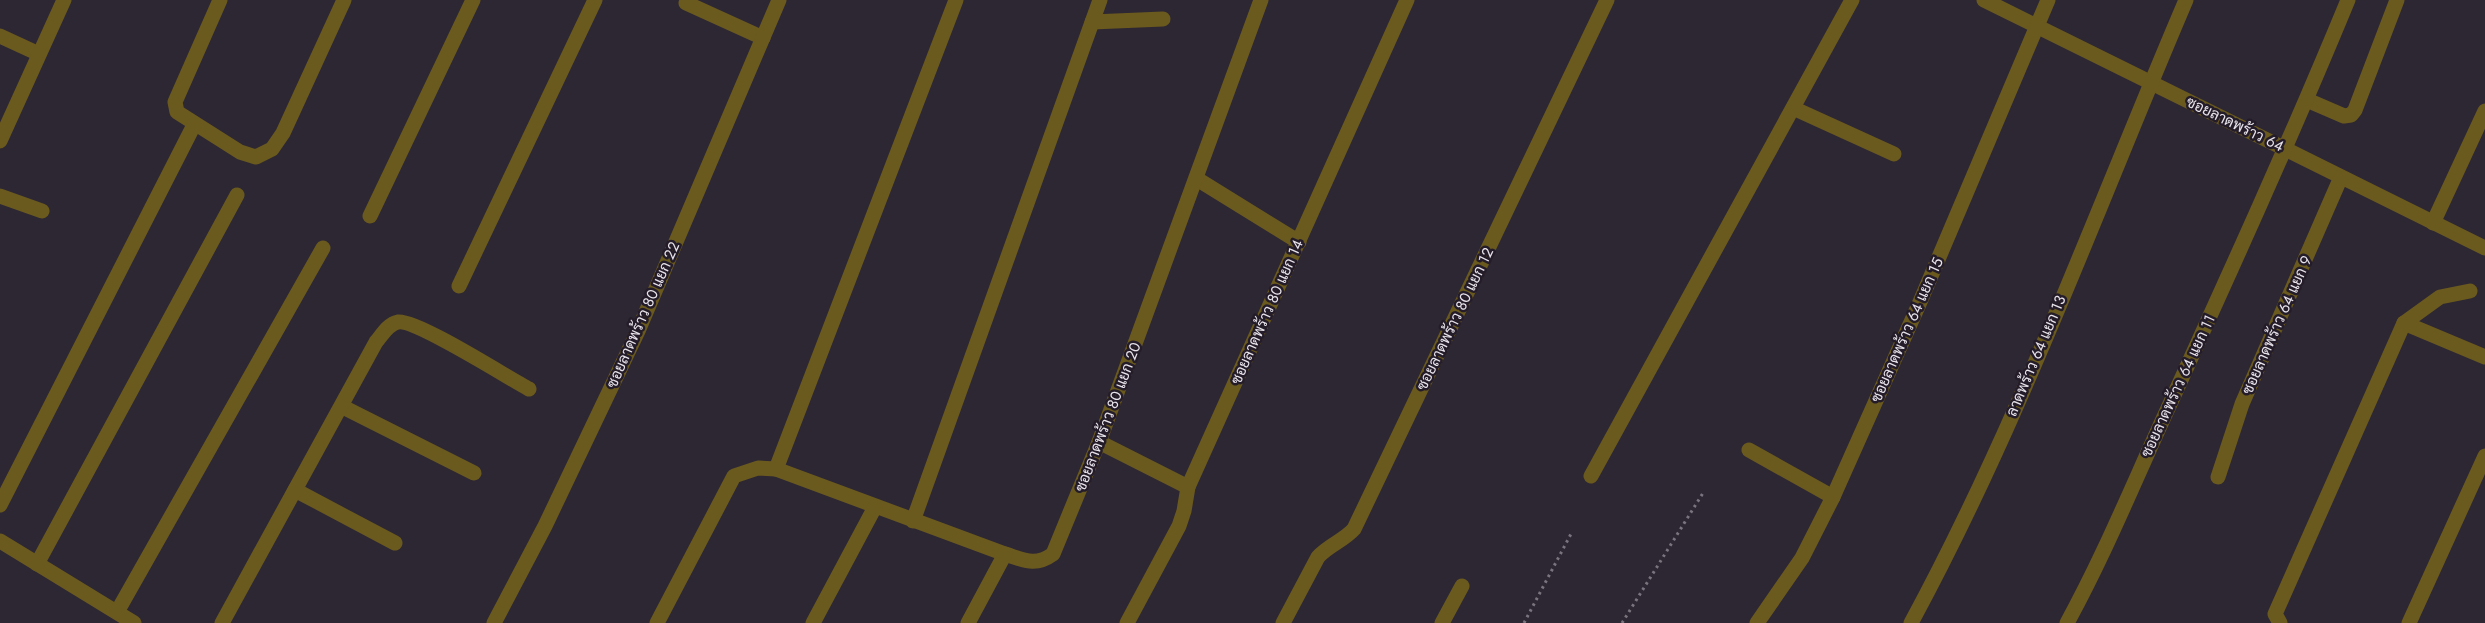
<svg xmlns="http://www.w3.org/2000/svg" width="2485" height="623" font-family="Jost,Sarabun,sans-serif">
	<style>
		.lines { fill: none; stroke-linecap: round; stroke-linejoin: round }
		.path { stroke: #7a747f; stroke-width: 3; stroke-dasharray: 2.5 4; stroke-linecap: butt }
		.minor { stroke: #6b5a1e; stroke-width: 15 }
		.labels { text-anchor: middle; stroke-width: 5; stroke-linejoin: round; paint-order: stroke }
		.street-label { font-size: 15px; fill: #e8e3eb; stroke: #241d29 }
	</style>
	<rect width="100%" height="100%" fill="#2d2733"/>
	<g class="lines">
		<g class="path">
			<path d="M1524,623L1572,532"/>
			<path d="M1622,623L1703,493"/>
		</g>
		<g class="minor">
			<path d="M220,0L175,102L177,112L240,152L256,157L272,149L283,133L344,0"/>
			<path d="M1984,0L2485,248"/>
			<path d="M686,3L763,38"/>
			<path d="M1092,22L1163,19"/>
			<path d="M0,36L39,54"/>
			<path d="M2307,100L2344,116L2351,115L2355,110L2397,0"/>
			<path d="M1793,108L1894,154"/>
			<path d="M0,141L64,0"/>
			<path d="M1197,179L1299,242"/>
			<path d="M0,196L42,211"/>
			<path d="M370,216L473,0"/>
			<path d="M2433,223L2485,111"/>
			<path d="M459,286L595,0"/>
			<path d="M2404,323L2485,357"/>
			<path d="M343,407L474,473"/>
			<path d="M1099,442L1188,487"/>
			<path d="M1749,450L1833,497"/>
			<path d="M776,469L956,0"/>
			<path d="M1591,476L1852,0"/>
			<path d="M2218,477L2242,404L2341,177"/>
			<path d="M295,490L395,543"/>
			<path d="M0,505L194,125"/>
			<path d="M913,521L1100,0"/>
			<path d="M0,541L134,623"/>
			<path d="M37,564L237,195"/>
			<path d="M117,612L323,248"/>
			<path d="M222,623L376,342C382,335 388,324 398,322C416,319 508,378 529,389"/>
			<path d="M494,623L545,526L638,331L779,0"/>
			<path d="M657,623L734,476L758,468L776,469L1005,554C1024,560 1035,567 1053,554L1099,442L1261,0"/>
			<path d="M813,623L875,507"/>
			<path d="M968,623L1005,554"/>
			<path d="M1127,623L1179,526L1184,511L1188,487L1407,0"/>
			<path d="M1283,623L1318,557C1329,545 1343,541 1354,529L1607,0"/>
			<path d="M1442,623L1462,586"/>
			<path d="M1757,623L1802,558L1833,497L1920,302L2048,0"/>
			<path d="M1911,623C2019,424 2097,208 2186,0"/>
			<path d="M2067,623C2106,552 2136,477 2170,404C2231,270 2292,136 2348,0"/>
			<path d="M2280,623L2275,614L2404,323L2440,297L2470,291"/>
			<path d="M2409,623L2485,456"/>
		</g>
	</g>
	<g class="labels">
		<g class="street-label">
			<text transform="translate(2235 124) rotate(26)" y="5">ซอยลาดพร้าว 64</text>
			<text transform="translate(1267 312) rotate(-66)" y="5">ซอยลาดพร้าว 80 แยก 14</text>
			<text transform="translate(643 315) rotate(-66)" y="5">ซอยลาดพร้าว 80 แยก 22</text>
			<text transform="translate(1455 319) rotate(-64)" y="5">ซอยลาดพร้าว 80 แยก 12</text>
			<text transform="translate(2277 325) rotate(-66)" y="5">ซอยลาดพร้าว 64 แยก 9</text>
			<text transform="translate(1907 330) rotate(-66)" y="5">ซอยลาดพร้าว 64 แยก 15</text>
			<text transform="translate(2036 356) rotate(-67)" y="5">ลาดพร้าว 64 แยก 13</text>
			<text transform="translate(2178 386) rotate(-65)" y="5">ซอยลาดพร้าว 64 แยก 11</text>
			<text transform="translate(1108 417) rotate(-69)" y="5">ซอยลาดพร้าว 80 แยก 20</text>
		</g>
	</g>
</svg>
